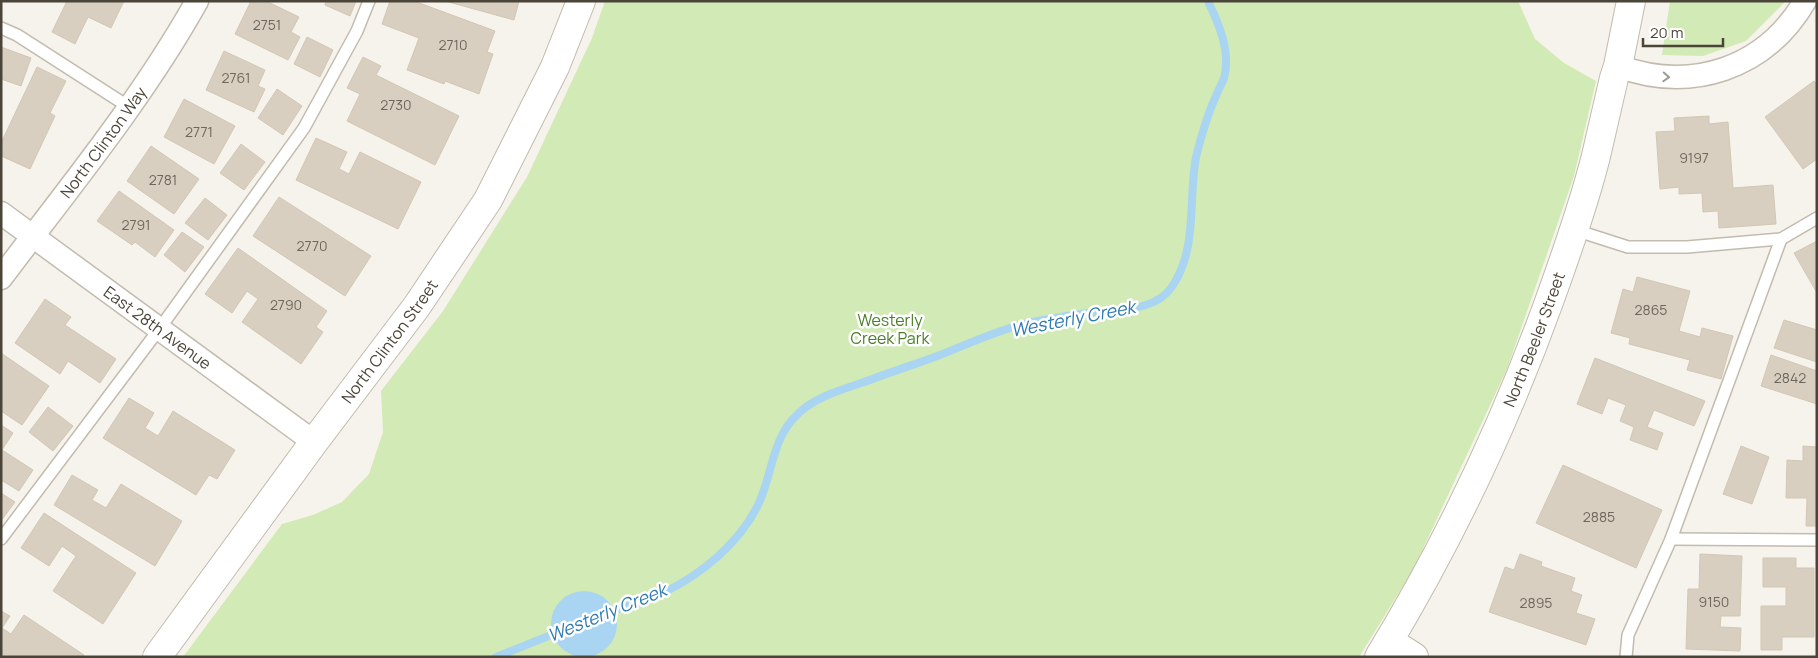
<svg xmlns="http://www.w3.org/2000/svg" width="1818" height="658" font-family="Manrope,sans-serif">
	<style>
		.green { fill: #d2eab5 }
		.water { fill: #a9d4f2 }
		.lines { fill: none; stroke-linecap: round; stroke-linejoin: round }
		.stream { stroke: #a9d4f2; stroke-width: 8 }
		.building { fill: #d8cfc1; stroke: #d3c7b4 }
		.service-casing { stroke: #c2bbae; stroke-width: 14 }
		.minor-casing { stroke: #c2bbae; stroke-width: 25 }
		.tertiary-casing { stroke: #c2bbae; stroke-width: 30 }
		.service { stroke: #fff; stroke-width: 11 }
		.minor { stroke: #fff; stroke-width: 22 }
		.tertiary { stroke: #fff; stroke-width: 28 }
		.oneway { stroke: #9c9892 }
		.labels { text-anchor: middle; stroke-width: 5; stroke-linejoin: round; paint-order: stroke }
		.number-label { font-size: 14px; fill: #6e675b }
		.street-label { font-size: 16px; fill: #4b4439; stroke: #fff }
		.park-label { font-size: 16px; fill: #4a7f2a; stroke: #fff }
		.water-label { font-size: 18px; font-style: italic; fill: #2e7ab2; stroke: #fff }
	</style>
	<rect width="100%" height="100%" fill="#f6f3ec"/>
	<g class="green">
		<path d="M605,1H1518L1535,39L1564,63L1596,81L1574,176L1507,369L1413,570L1359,657H183L282,524L313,515L342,502L369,474L383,432L381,391L443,311L527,177L592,38Z"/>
		<path d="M1670,1H1786L1746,41L1703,56L1662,55Z"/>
	</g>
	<circle class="water" cx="584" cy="624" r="33"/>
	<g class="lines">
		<g class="stream">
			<path d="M607,613C624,606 646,601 663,593C702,574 740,543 759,503C775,467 771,433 806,407C827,392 852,387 875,378C897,370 919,363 940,355C968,344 995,331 1024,324C1045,319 1067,316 1088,313C1115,308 1153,313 1171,288C1198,251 1188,200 1196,157C1201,137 1207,115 1216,96C1218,90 1222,84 1224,78C1231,52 1219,24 1208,1"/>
			<path d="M496,657L561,631"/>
		</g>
	</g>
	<g class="building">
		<path d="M67,1H124L111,28L88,17L75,44L52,32Z"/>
		<path d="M251,1H266L299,17L291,32L300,37L288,60L235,34Z"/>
		<path d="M326,1H356L350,16L325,5Z"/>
		<path d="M390,1H414L495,31L487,52L493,54L479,94L445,81L444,84L407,70L419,38L382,24Z"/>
		<path d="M445,1H519L514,20Z"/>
		<path d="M307,37L333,50L320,77L294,64Z"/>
		<path d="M1,47L31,58L21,86L1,79Z"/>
		<path d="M224,51L265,70L258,86L265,89L254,112L206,90Z"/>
		<path d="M363,57L381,66L376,75L459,116L435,165L347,121L360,94L347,88Z"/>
		<path d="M37,67L66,81L50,113L55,116L30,169L1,156V143Z"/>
		<path d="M1814,81L1817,84V159L1803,169L1765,117Z"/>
		<path d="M277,89L302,106L283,135L258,118Z"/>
		<path d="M184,99L235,126L214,164L164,137Z"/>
		<path d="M1709,116V124L1728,122L1733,188L1773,185L1776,224L1719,228L1718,211L1703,212L1702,193L1679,194V187L1660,189L1656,132L1675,131L1674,118Z"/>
		<path d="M316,138L347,152L339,169L349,174L360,152L421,182L398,229L296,180Z"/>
		<path d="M241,144L265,162L244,190L220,173Z"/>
		<path d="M151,146L199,179L174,214L127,181Z"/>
		<path d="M119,191L174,230L155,257L135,242L132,245L97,221Z"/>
		<path d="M279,197L371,256L345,296L253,236Z"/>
		<path d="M205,198L227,215L208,240L185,223Z"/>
		<path d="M182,232L204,247L185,272L164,255Z"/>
		<path d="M1817,241V293L1794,253Z"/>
		<path d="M238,248L327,311L316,327L323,332L301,364L242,322L258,299L247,291L232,313L205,294Z"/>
		<path d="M1637,277L1690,291L1679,331L1700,337L1702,328L1733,336L1721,379L1687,370L1690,360L1629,344L1630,338L1611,333L1623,289L1633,292Z"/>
		<path d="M45,299L71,317L65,325L116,359L100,383L68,361L60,374L15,343Z"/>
		<path d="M1784,320L1817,330V362L1774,348Z"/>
		<path d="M1,353L49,386L22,425L1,411Z"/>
		<path d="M1771,355L1817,371V404L1761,386Z"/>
		<path d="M1595,358L1705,401L1694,426L1654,410L1647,427L1663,433L1657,450L1630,440L1634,427L1620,421L1626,405L1608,398L1602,414L1577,404Z"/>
		<path d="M129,398L154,413L145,428L158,436L173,411L235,450L217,479L209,475L196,495L103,438Z"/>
		<path d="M48,407L73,426L53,451L29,432Z"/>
		<path d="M1,425L13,433L2,450L33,470L19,491L1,480Z"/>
		<path d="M1741,446L1769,457L1752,504L1723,494Z"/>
		<path d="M1803,446L1817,447V526H1806L1807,498H1786L1787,460L1803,461Z"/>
		<path d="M1563,465L1662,510L1636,568L1536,523Z"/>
		<path d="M72,475L98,490L92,500L106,508L121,484L182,521L155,566L54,505Z"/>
		<path d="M1,493L15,502L1,521Z"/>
		<path d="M44,513L136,573L103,624L53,591L76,556L62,546L49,566L21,548Z"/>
		<path d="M1520,554L1542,562L1541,566L1575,578L1571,591L1582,595L1576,613L1595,619L1586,645L1489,612L1505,567L1514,570Z"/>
		<path d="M1700,554L1742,556L1740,616H1721L1720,627L1741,628L1740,651L1686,649L1688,589H1699Z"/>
		<path d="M1763,558H1796V568H1814V637H1782V650H1761V606H1786V587H1763Z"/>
		<path d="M1,611L10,616L2,628L11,634L24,615L84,655L83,657H1Z"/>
	</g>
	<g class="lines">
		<defs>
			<g id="service">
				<path d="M1,28L17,35L129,107"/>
				<path d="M1575,230L1628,247H1687L1781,239L1817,218"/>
				<path d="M1,539L160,328L304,128L357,31L369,1"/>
				<path d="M1671,539L1817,540"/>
				<path d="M1626,657L1628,635L1671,539L1781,239"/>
			</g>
			<g id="minor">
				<path d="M1618,66C1691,93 1765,69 1805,1"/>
				<path id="s1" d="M1,213L314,442"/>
				<path id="s2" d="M1,278C68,189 143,98 197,1"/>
			</g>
			<g id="tertiary">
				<path d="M1389,641L1414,657"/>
				<path id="s3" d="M157,657L314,442L417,306L488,200L555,67L581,1"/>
				<path id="s4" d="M1379,657C1448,544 1505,424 1550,299C1567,252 1584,204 1596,156C1602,130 1608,104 1614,78L1618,66L1631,1"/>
			</g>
		</defs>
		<use href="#service" class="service-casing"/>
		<use href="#minor" class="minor-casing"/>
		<use href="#tertiary" class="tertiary-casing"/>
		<use href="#service" class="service"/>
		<use href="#minor" class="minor"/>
		<use href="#tertiary" class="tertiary"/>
	</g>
	<defs><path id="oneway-chevron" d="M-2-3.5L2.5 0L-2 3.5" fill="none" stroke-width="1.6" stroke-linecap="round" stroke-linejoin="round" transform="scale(1.25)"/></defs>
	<use class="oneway" href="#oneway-chevron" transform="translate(1666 77) rotate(3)"/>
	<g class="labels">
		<g class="number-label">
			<text x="267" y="30">2751</text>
			<text x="453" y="50">2710</text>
			<text x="236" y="83">2761</text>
			<text x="396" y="110">2730</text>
			<text x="199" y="137">2771</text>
			<text x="1694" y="163">9197</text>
			<text x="163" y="185">2781</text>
			<text x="136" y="230">2791</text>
			<text x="312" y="251">2770</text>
			<text x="286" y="310">2790</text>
			<text x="1651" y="315">2865</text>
			<text x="1790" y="383">2842</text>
			<text x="1599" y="522">2885</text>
			<text x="1714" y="607">9150</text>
			<text x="1536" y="608">2895</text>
		</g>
		<g class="street-label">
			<text dy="6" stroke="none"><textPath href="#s2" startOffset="170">North Clinton Way</textPath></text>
			<text dy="6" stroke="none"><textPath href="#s1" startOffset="194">East 28th Avenue</textPath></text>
			<text dy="6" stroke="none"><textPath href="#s4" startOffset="354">North Beeler Street</textPath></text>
			<text dy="6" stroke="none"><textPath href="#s3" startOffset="392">North Clinton Street</textPath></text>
		</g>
		<g class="park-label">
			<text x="890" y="326">Westerly<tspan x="890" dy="18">Creek Park</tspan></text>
		</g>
		<g class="water-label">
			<text transform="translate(1073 319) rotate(-11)" y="6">Westerly Creek</text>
			<text transform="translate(607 613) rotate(-22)" y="6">Westerly Creek</text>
		</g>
	</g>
	<rect width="1818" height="658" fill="none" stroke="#4b4439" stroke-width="5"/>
	<path d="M1643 38v8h80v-8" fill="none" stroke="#4b4439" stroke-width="2.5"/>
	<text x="1650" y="38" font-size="15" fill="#4b4439" stroke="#ffffff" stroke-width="4" paint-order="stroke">20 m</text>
</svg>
